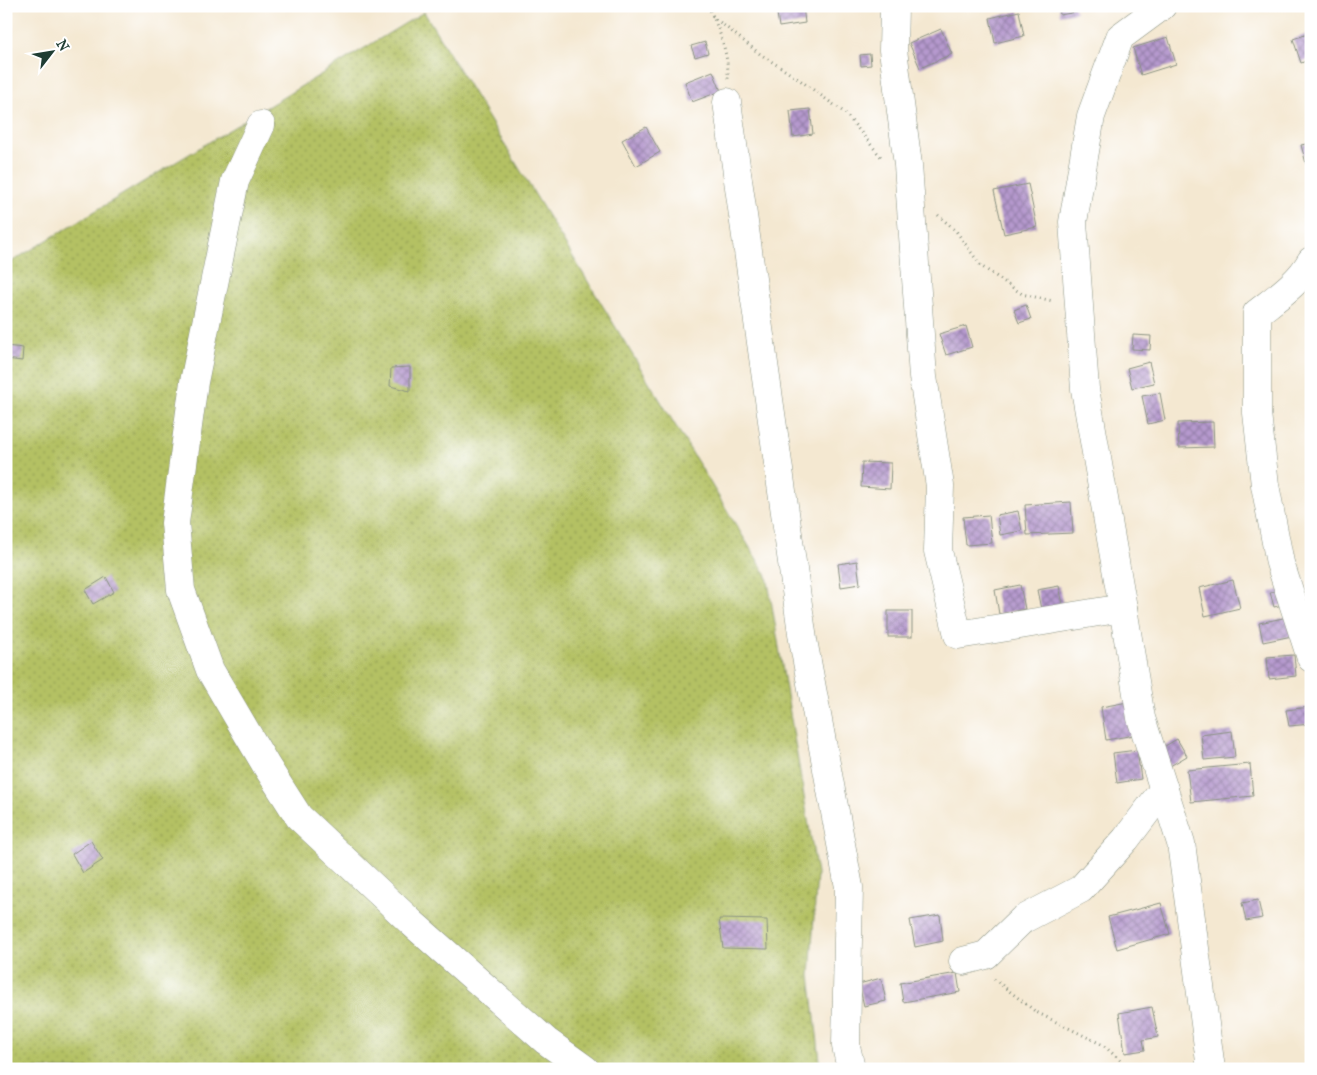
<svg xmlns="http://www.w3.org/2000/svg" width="1317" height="1075" font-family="'IM FELL French Canon',serif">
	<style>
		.grass { fill: url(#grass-dots); stroke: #6a7f4c }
		.building { fill: url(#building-cross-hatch) }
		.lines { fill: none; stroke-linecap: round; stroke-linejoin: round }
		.minor-casing { stroke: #8a9282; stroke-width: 29 }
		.path { stroke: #8a9282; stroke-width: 3; stroke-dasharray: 1 4; stroke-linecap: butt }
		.minor { stroke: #fff; stroke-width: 28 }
	</style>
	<defs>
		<pattern id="grass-dots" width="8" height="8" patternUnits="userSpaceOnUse" patternTransform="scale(1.25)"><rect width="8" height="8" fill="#b4c164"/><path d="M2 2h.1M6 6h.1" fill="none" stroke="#929e53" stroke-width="1.8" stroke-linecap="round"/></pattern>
		<pattern id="building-cross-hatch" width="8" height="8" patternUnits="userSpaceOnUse" patternTransform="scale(1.25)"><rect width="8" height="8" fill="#b699ce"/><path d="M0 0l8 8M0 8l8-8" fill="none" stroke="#937ea8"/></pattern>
	</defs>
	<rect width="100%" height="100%" fill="#fff"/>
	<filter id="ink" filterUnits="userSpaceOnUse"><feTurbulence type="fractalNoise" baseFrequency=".02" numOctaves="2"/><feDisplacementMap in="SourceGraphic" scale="10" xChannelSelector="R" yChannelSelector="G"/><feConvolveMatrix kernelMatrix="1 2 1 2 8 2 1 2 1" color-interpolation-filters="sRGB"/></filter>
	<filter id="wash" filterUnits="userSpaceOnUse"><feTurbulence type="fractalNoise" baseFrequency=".0096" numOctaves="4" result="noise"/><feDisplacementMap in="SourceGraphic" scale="20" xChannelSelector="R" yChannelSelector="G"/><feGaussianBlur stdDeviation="1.12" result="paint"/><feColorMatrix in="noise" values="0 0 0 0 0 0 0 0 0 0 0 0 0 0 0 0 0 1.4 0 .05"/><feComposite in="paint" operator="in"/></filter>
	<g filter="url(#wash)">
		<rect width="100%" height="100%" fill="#f4e8d1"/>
		<path class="grass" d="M424,12L767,576L817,874L810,975L821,1069H6V265Z"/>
		<g id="blocks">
			<g class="building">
				<path d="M776,6H803L805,23L779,27Z"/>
				<path d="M1059,6H1074L1076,12L1060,15Z"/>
				<path d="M1019,11L1024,36L995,43L990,18Z"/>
				<path d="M941,29L952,54L920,68L909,43Z"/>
				<path d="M1311,33V59L1301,63L1293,39Z"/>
				<path d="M1168,37L1176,64L1141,75L1133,48Z"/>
				<path d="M705,42L708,53L695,57L691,46Z"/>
				<path d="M870,54L871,65L861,66L860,55Z"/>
				<path d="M713,71L721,91L692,102L685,82Z"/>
				<path d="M810,109L813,134L793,137L790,111Z"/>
				<path d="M646,127L660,152L636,166L622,140Z"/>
				<path d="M1311,143V178H1310L1301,145Z"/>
				<path d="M1028,184L1037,227L1004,234L994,191Z"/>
				<path d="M1026,305L1031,319L1019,323L1014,310Z"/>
				<path d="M966,326L972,347L946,355L939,334Z"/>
				<path d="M1133,335L1151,336L1150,350L1132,349Z"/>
				<path d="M6,346L23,348L22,361L6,359Z"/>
				<path d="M1149,362L1154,383L1132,388L1127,368Z"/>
				<path d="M410,367V391L390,386L391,368Z"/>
				<path d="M1160,393L1165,420L1148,424L1142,396Z"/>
				<path d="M1213,422L1214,447L1179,448L1178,423Z"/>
				<path d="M862,462L891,463L890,489L861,487Z"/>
				<path d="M1071,502L1073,533L1027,535L1025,505Z"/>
				<path d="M1018,511L1022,531L1000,535L997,515Z"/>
				<path d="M989,515L992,543L966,545L963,517Z"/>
				<path d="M857,561L860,584L841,587L838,564Z"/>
				<path d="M106,577L114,592L93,604L85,590Z"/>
				<path d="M1233,580L1240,608L1205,616L1199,588Z"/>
				<path d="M1020,585L1025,609L999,614L995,590Z"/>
				<path d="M1059,586L1064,609L1042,614L1037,590Z"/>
				<path d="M1284,589L1287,604L1274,607L1270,592Z"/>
				<rect x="888" y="611" width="24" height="26"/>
				<path d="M1288,617L1292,636L1263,642L1259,623Z"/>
				<path d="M1294,655L1296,676L1269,679L1267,657Z"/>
				<path d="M1128,702L1134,735L1106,740L1101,707Z"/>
				<path d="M1310,707L1311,724L1289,726L1286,710Z"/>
				<path d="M1232,731L1235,757L1204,760L1201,735Z"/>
				<path d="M1177,739L1187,756L1170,766L1160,749Z"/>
				<path d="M1137,750L1141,779L1117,783L1113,753Z"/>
				<path d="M1250,764L1253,796L1191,802L1187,770Z"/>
				<path d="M91,841L103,860L83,873L72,854Z"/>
				<path d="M1258,900L1262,918L1246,921L1242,903Z"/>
				<path d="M1161,903L1170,934L1117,949L1108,917Z"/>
				<path d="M940,915L943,941L915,947L910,920Z"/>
				<path d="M719,919L767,920L768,949L723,948Z"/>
				<path d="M957,973L960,992L903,1002L900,983Z"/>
				<path d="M881,978L886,1001L864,1006L859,984Z"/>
				<path d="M1152,1007L1158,1037L1143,1040L1145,1050L1125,1053L1119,1013Z"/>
			</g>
		</g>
	</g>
	<g filter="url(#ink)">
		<use href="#blocks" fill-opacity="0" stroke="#8a9282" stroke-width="1"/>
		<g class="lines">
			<defs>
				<g id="minor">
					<path d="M894,6L893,50L908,165L923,377L940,486L938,551L958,635L1123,608L1141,718L1181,843L1211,1069"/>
					<path d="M727,102L803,640L849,887L846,1046L851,1069"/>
					<path d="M261,125L235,181L194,382L175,523L181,590L210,670L267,767L299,817L412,923L546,1041L585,1069"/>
					<path d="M1311,261C1299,283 1276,298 1257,313V413L1265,485L1280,563L1311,658"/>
					<path d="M1123,608L1085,389L1073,222L1091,116L1120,37L1162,6"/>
					<path d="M963,961L986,955L1022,920L1081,889L1126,839L1164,789"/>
				</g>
			</defs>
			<use href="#minor" class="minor-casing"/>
			<g class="path">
				<path d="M708,6C719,28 729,55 728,79"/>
				<path d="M712,16L760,54L800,80L845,113L881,157"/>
				<path d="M938,215L956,231L981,266L1022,294L1053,301"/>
				<path d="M994,979L1036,1012L1103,1045L1130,1069"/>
			</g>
			<use href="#minor" class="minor"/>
		</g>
	</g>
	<rect width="1317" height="1075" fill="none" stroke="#fff" stroke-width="25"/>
	<g transform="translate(52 52) rotate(59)" stroke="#ffffff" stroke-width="4" paint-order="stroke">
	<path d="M0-4L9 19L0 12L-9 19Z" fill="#1f3d34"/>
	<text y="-8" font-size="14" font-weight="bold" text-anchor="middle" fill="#1f3d34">N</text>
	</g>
</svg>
